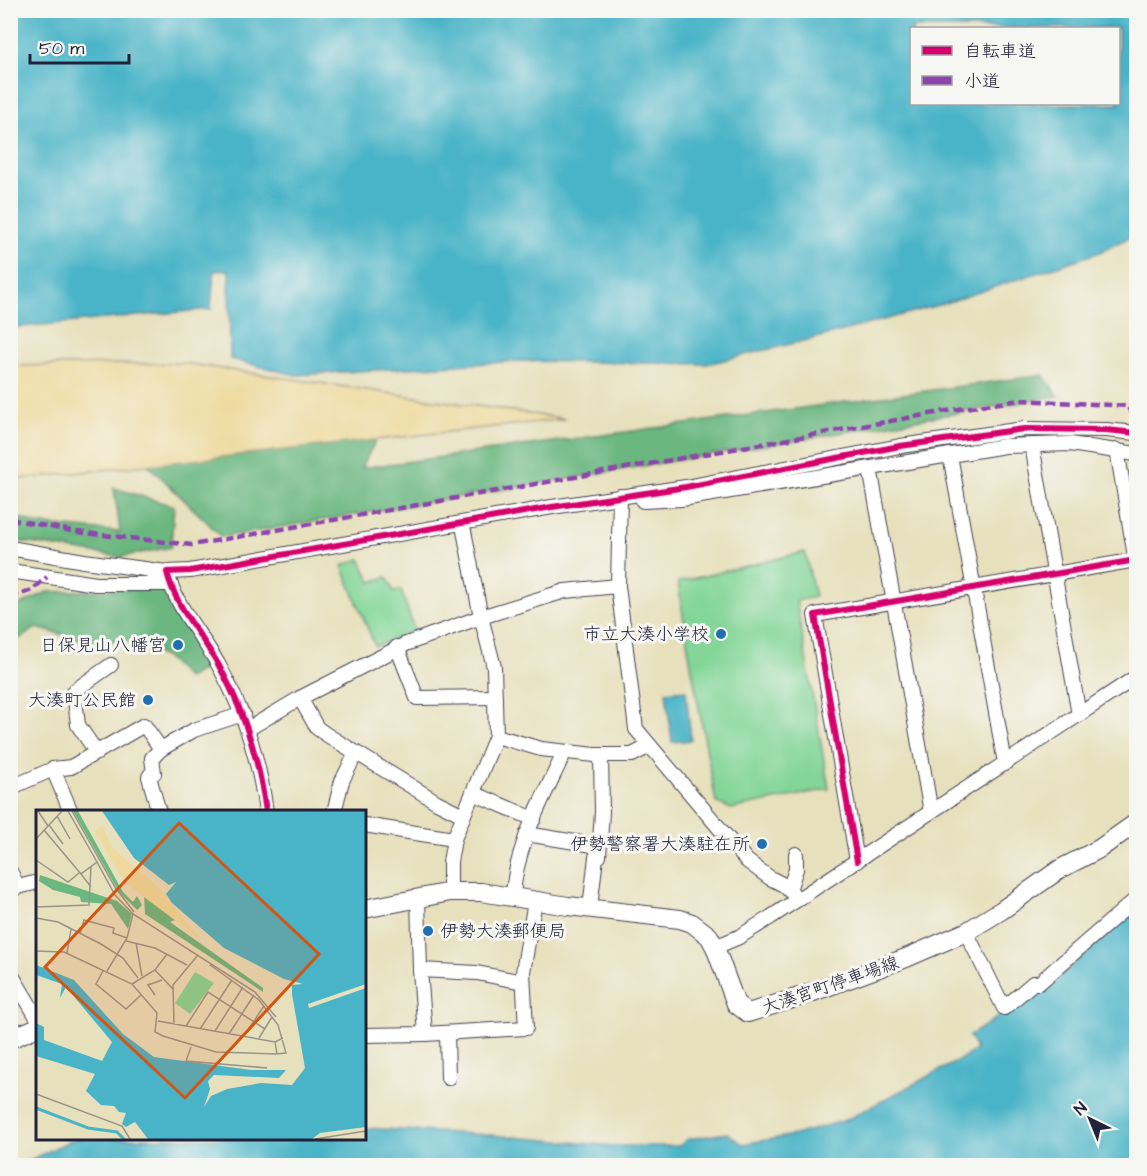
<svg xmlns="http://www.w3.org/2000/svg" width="1147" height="1176" font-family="'Architects Daughter','Klee One',sans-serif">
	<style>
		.green { fill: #83d698; stroke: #527c6a; stroke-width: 1.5 }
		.forest { fill: #6ab780; stroke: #466c5e; stroke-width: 1.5 }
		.sand { fill: #eeda9e; stroke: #887e6c; stroke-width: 1.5 }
		.water { fill: #49b4c7; stroke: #366b81; stroke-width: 1.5; fill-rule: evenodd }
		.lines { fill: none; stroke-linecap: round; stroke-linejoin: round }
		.minor-casing { stroke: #403e4e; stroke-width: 16 }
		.major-casing { stroke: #403e4e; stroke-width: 20 }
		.minor { stroke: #fff; stroke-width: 14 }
		.major { stroke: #fff; stroke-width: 18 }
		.quiet { stroke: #8e44ad; stroke-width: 4.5; stroke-dasharray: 9 4.5; stroke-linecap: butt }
		.cycleway-casing { stroke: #f6f6f2; stroke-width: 10 }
		.cycleway { stroke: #d6006c; stroke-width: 6 }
		.poi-dot { fill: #1f6fb2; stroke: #f6f6f2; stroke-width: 2 }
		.labels { text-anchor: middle; stroke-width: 6; stroke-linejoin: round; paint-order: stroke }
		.poi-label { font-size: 18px; fill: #22223b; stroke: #f6f6f2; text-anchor: end }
		.street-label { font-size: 18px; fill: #22223b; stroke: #f6f6f2 }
		.inset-river { fill: none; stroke: #49b4c7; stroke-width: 3 }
		.inset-road { fill: none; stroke: #989488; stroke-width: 1.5 }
		.view { fill: #d45411; fill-opacity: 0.15; stroke: #d45411; stroke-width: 3 }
		.inset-edge { fill: none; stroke: #22223b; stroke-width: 3 }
	</style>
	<rect width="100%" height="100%" fill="#f6f6f2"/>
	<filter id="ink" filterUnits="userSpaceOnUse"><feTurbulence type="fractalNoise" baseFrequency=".0167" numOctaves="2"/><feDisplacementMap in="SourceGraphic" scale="12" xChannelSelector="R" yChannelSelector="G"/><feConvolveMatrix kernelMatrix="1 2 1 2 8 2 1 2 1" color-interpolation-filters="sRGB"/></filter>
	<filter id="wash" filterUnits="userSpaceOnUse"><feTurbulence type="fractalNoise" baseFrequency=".008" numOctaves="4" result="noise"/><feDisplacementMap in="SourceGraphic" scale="24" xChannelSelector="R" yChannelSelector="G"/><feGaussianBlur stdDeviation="1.35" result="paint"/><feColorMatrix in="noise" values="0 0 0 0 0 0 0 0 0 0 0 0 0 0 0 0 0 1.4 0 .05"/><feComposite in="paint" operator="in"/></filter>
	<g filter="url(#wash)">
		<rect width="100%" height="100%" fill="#e7e0bc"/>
		<g class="green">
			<path d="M805,552L815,597L796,601L829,789L731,809L716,802L688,648L678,582Z"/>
			<path d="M360,559L371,582L387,577L394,592L401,590L415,632L375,646L342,566Z"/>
		</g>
		<g class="forest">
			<path d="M1043,375L1058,396L222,537L134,451L376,440L361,468Z"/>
			<path d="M114,488L174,506L171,547L120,557L11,540V515L36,524L120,532Z"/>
			<path d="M165,588L208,667L187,678L169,660L137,642L79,639L36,628L11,644V609L47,592Z"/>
		</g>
		<path class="sand" d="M183,363L566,419L11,480V366Z"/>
		<g class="water">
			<path d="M11,10L1136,11V234L1100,252L946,303L824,336L707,364L519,361L296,375L230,359L229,270L214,271L211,309L11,328ZM912,28H1118V104H912Z"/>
			<path d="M686,690L691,740L672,742L666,692Z"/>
			<path d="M1136,909V1165L17,1166L76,1138H364L365,1128L492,1135L614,1146H679L688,1139L727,1133L743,1144L794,1135L846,1120L965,1057L976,1049L969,1036L1003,1014L1032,988L1040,993Z"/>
		</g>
	</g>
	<g filter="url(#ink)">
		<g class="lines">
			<defs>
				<g id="minor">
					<path d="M1032,445L1079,715"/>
					<path d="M1117,450L1136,562"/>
					<path d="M950,455L1005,763"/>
					<path d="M870,468L931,812"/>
					<path d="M620,496L618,586L636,729L747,861L770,878L784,885L798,899"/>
					<path d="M643,501L682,499L1005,446L1070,444L1136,454"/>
					<path d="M10,548L84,561L167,572"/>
					<path d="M10,571L96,584H170"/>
					<path d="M397,647L417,698L495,697"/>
					<path d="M300,698L317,728L327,735L437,802L463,815"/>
					<path d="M248,729L300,698L406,644L481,617L565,591L618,586"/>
					<path d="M496,736L541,749L595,755H632L650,746"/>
					<path d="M97,753L78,725L74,691L111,665"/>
					<path d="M53,769L71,812"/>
					<path d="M10,788L53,769L71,767L144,725L161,749L194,730L243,714"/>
					<path d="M473,793L534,819"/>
					<path d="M159,812L149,777L151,774L154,773L152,758L161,749"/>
					<path d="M266,812C259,759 244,710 218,664C201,634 175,606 167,572L190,571L552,507L686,487L900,446L1024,429L1106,430L1136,433"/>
					<path d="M334,812L342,781L356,753"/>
					<path d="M364,825L454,839"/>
					<path d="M527,834L599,846"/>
					<path d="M857,861L815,615L1136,560"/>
					<path d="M10,871L18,887"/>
					<path d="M10,889L38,882"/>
					<path d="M789,890L796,869V854"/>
					<path d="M450,892V862L454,839L496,736L494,667L481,617L464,531"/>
					<path d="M513,897C515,846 543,799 564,753"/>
					<path d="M418,898L420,970L425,1034"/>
					<path d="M590,908L596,857L599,856L602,812L601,755"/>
					<path d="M966,932L1004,1008L1033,983H1039L1136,899"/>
					<path d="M715,947L739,937L771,917L1136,677"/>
					<path d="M420,970L477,973L523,982"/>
					<path d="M10,972L38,1019"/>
					<path d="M447,1033L448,1078"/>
					<path d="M364,1035L425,1034L526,1028L523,972L535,901"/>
				</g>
				<g id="major">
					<path d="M364,909L450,892H481L568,906L680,919L692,923L709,936L715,947L736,1004L748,1013L799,997L906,958L966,932L1002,910L1060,869L1099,849L1136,823"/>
					<path d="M10,1039L38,1027"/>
				</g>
			</defs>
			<use href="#minor" class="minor-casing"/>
			<use href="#major" class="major-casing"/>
			<use href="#minor" class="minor"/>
			<use href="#major" class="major"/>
			<g class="quiet">
				<path d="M10,519L77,532L192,545L964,408L1021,400L1127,406L1136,419"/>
				<path d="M10,598L32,590L47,577"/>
			</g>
			<defs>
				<g id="cycleway">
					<path d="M266,812C259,759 244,710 218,664C201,634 175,606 167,572L190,571L552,507L686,487L900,446L1024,429L1106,430L1136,433"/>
					<path d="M857,861L815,615L1136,560"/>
				</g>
			</defs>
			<use href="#cycleway" class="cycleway-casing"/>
			<use href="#cycleway" class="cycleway"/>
		</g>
	</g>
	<g class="poi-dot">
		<circle cx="721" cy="634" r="6"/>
		<circle cx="178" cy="645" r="6"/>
		<circle cx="148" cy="700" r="6"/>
		<circle cx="762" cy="844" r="6"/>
		<circle cx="428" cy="931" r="6"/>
	</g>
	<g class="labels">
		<g class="poi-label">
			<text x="709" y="640">市立大湊小学校</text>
			<text x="166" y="651">日保見山八幡宮</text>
			<text x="136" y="706">大湊町公民館</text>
			<text x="750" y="850">伊勢警察署大湊駐在所</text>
			<text x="440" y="937" text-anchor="start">伊勢大湊郵便局</text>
		</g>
		<g class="street-label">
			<text transform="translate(830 985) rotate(-19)" y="6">大湊宮町停車場線</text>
		</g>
	</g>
	<g transform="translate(36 810)">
		<rect width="330" height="330" fill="#e7e0bc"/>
		<path d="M159,162L178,173L154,204L139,193Z" fill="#83d698"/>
		<path d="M37,1H42L87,82L97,92L101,86L106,95L101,100L83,82ZM4,65L81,91L96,104L92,119L75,94L45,92L44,87L17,80L3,71ZM108,84L139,110L134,112L227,178V182L109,104Z" fill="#6ab780"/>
		<path d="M66,16L76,37L124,79L164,129L88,72L59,21Z" fill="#eeda9e"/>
		<path d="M66,1H330V317L284,323L276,329H112L99,312L90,317L86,314L90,303L83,302L78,296L65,295L50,281L59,264L0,246V213L8,217V230L66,251L76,232L30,177L24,188L26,174L0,165V155L38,170L87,224L118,247L215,260H250L243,268L178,265L172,271L174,279L168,297L175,286L191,279L225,273L256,275L269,258L256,184V175L267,174L248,169L188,138L136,93L130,84L140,72L133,75L98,48Z" fill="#49b4c7"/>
		<path d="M330,174V178L273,198L272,194Z" fill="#e7e0bc"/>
		<path class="inset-river" d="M0,298L52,318L81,322L88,329"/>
		<path class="inset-road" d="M2,1L12,16M32,1L61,52L45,64L55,77M36,1L79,77L98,102M21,6L34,29M13,15L27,34M8,20L45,64M0,29L26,1M0,50L32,72L43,63M61,52L79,85L97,104L219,182L240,207M0,97L53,95L55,56M0,108L22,112L65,134L87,148L102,168M44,124L48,110L78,118L77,123L91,128M90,131L119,138L151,155M100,133L106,166M0,141L28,142L96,174L121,203L119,222L127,226L180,242L241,244M31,143L35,119M174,155L223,190L242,215L250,243L241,244L239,232M119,160L137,179M67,161L60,174L90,199L105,185M71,161L91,128L97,104M96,174L119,160L131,144M119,185L112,175L126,170M122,211L239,232L247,228M138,214L137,175L162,145M150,216L172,182L229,219M164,219L196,170M179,221L207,177M193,224L218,185M208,226L228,196M223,228L236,207M155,237L150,251L231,258M0,284L86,316L94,329M279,329L330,321"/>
		<path class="view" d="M143,13L283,144L149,288L9,157Z"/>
		<rect width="330" height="330" class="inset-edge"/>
	</g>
	<rect width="1147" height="1176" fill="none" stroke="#f6f6f2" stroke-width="36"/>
	<rect x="910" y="27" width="210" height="78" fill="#f6f6f2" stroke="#a1a1a9" stroke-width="1.5"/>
	<rect x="922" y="46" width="30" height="9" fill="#d6006c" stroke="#a1a1a9" stroke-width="1.5"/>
	<text x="964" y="57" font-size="18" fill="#22223b">自転車道</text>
	<rect x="922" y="76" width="30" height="9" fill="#8e44ad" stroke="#a1a1a9" stroke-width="1.5"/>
	<text x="964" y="87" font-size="18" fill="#22223b">小道</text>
	<g transform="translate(1090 1119) rotate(317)" stroke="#f6f6f2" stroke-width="4.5" paint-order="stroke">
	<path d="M0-4.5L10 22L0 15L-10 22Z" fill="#22223b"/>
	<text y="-9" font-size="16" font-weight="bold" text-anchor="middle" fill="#22223b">N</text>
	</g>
	<path d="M30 54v9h99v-9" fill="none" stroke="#22223b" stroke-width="3"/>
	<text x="39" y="54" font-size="18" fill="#22223b" stroke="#f6f6f2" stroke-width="4.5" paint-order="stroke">50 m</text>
</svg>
